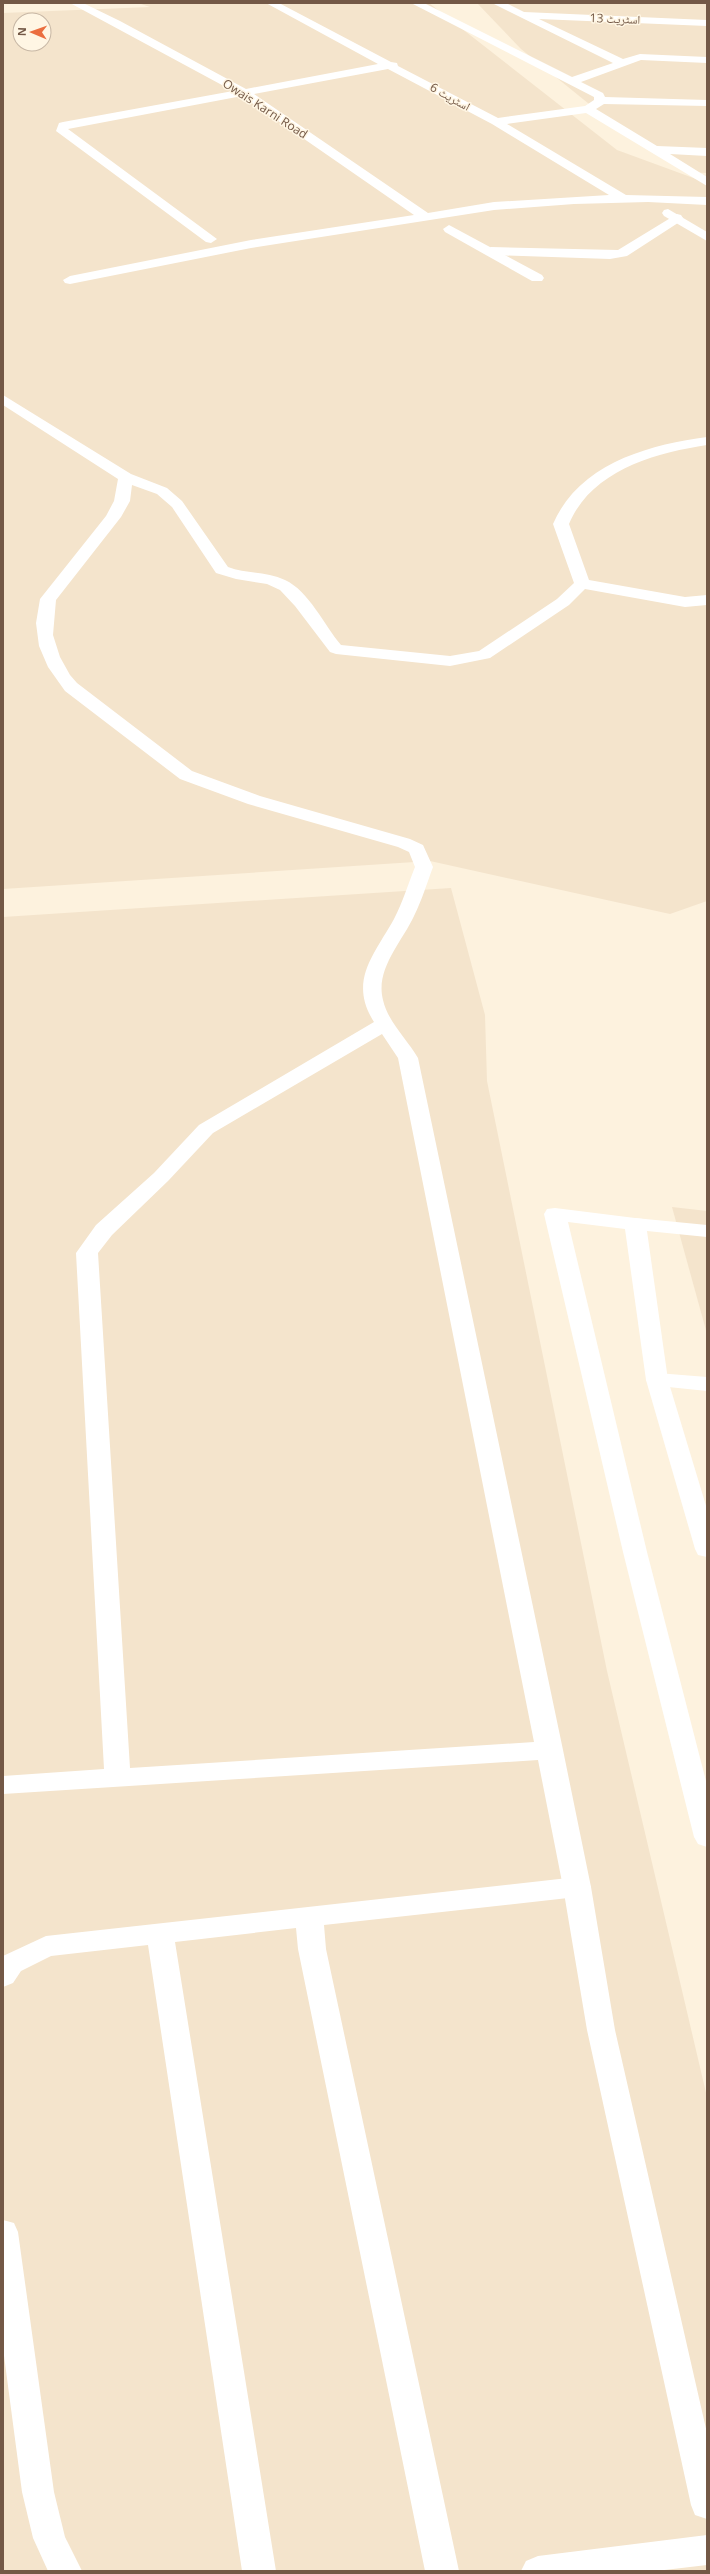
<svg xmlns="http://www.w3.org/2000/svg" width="710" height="2574" font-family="'Open Sans','Noto Naskh Arabic',sans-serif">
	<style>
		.residential { fill: #f4e4cc; fill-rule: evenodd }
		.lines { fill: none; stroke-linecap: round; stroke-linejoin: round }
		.lane { fill: #fff; fill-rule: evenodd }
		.street { fill: #fff; fill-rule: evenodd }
		.secondary { fill: #fff; fill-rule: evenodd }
		.labels { text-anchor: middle; stroke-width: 3; stroke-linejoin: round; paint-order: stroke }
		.far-street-label { font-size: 12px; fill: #735846; stroke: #fff6e4 }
	</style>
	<rect width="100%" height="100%" fill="#fdf2de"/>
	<g class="residential">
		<path d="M138,3H429L617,150L707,183V901L670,914L430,861L3,889V13L150,7ZM20,20H44V44H20Z"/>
		<path d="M477,3H707V173L685,172L599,112L521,49Z"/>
		<path d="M451,888L485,1015L487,1081L607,1671L707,2097V2571H3V917Z"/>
		<path d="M672,1207L707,1211V1334Z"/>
	</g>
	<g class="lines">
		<g class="lane">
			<path d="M677,214L681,215L683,218L681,221L627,256L610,259L491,255L485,251L491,247L618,250Z"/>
			<path d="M577,1877L587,1880L591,1887L587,1894L577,1897L324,1925L326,1949L459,2571H425L298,1949L296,1928L175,1942L276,2571H242L148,1945L51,1956L21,1971L13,1983L3,1987V1956L46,1936Z"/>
			<path d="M3,2220L14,2223L18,2232L54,2492L65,2537L82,2571H48L33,2538L22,2492L3,2348Z"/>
			<path d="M707,2535V2565L656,2571H521L526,2561L538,2556Z"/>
		</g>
		<g class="street">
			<path d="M70,3H83L120,21L246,89L378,64L266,3H279L391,62L397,63L398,66L498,118L585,106L594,100V97L411,3H424L572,77L613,63L492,3H506L524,12L707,20V26L539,19L623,59L640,54L707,57V63L641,60L581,82L603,93L605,97L707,100V106L604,104L596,109L657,146L707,148V156L670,154L707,177V186L586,113L507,124L626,195L707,197V205L648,202L574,204L494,210L251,248L70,284L65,283L63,280L70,276L251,240L414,215L242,96L68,129L217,239L211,243L206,242L56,131L59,123L63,122L233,91ZM388,69L492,124L609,195L494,202L428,213L254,94Z"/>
			<path d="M668,209L707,232V241L664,216L662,213L664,210Z"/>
			<path d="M449,225L542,275L544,278L542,281H532L445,232L443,229Z"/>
			<path d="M3,395L131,474L167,488L182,501L228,567C246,574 267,571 285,580C309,591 324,625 341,645L450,656L479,651L557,599L574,583L553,524C579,464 647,445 707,437V445C654,453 591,471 569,524L589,580L685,597L707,595V605L685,607L585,589L569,605L490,658L450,666L336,654L330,652L295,606L280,590L267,584L236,579L216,573L172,507L157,494L132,485L130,501L121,517L56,600L53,635L60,657L70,675L77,683L192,771L260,796L410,839L423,845L433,867C427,883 422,900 414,916C402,942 375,969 383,1000C388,1022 407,1039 418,1058L563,1750L591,1887L615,2030L707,2433V2519L695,2515L691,2505L587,2030L563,1887L538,1760L3,1794V1776L104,1769L76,1253L96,1225L154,1173L199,1125L374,1022C348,981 374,955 394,919C403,902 408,884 415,867L409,852L398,847L248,804L180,779L65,691L48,667L39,646L36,623L40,599L106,516L114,501L118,479L3,405ZM382,1034L398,1058L534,1742L130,1768L98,1253L112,1235L168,1181L213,1133Z"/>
			<path d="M635,1218L707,1225V1237L627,1229L624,1224L627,1219Z"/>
			<path d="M657,1373L707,1377V1391L649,1385L646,1380L649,1375Z"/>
		</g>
		<path class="secondary" d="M555,1208L643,1219L646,1224L668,1380L707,1509V1557L698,1555L695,1549L646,1380L625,1229L568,1222L647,1552L707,1785V1847L698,1844L694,1837L623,1552L544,1214L547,1209Z"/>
	</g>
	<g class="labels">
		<g class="far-street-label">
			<text transform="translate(615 19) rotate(2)" y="4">اسٹریٹ 13</text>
			<text transform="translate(450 97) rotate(29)" y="4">اسٹریٹ 6</text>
			<text transform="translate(265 109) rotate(33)" y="4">Owais Karni Road</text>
		</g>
	</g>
	<rect width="710" height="2574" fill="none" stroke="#735846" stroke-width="8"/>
	<g transform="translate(32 32) rotate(272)"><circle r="19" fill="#fff6e4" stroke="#c7b7a5"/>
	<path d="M0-3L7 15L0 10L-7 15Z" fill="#eb6e3f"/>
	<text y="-6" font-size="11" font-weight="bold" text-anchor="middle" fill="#735846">N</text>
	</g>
</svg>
